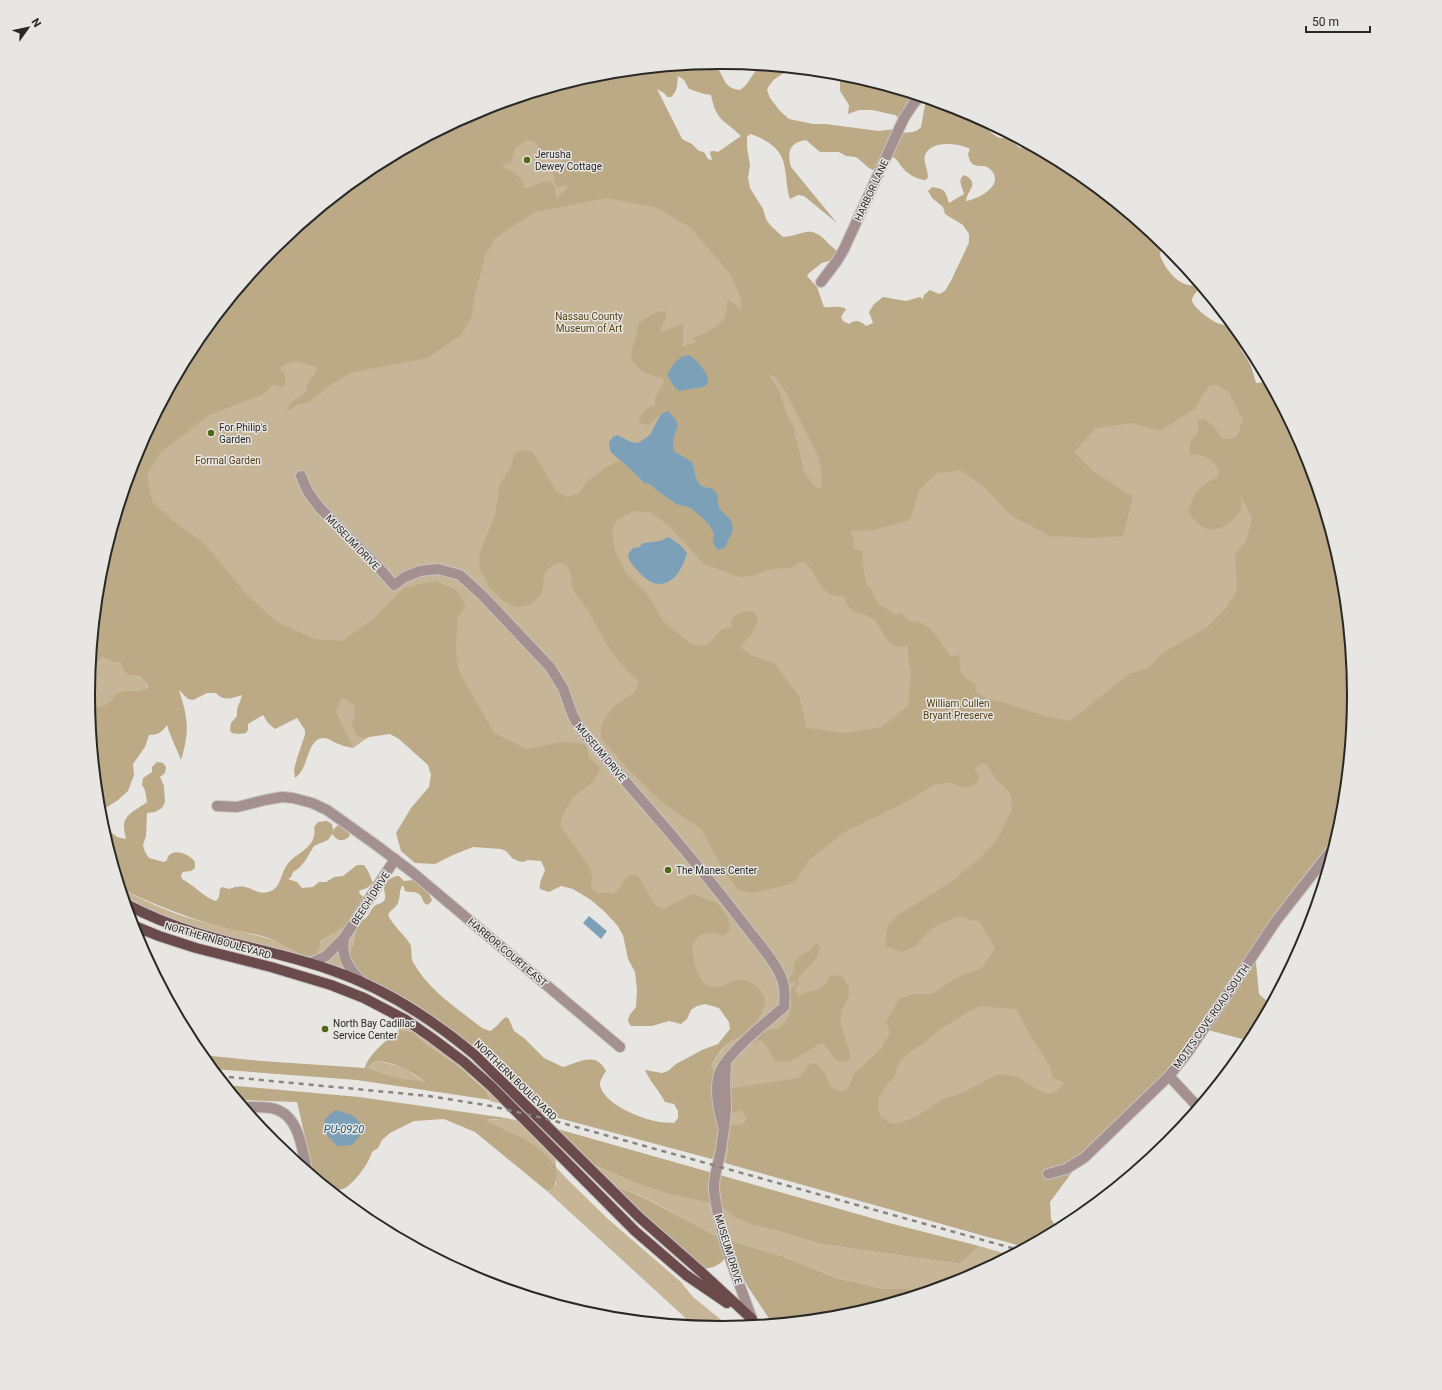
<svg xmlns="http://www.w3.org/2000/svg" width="1442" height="1390" font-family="Roboto,sans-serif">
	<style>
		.green { fill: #c6b596 }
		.forest { fill: #bca986; fill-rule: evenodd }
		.water { fill: #7da0b9 }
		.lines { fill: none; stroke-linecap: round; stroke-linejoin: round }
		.minor-casing { stroke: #c5c4c1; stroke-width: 12 }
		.major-casing { stroke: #c5c4c1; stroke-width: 12 }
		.minor { stroke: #a49090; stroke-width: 10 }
		.major { stroke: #6b4a4b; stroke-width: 10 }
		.rail { stroke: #868582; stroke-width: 2.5; stroke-dasharray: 5 5; stroke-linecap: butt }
		.poi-dot { fill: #506716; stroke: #e8e6e3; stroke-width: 1.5 }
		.labels { text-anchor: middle; stroke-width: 3; stroke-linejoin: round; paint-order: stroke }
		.poi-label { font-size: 10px; fill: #282826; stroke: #e8e6e3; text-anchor: start }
		.street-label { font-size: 10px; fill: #282826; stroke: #e8e6e3 }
		.park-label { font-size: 10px; fill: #543f13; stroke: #e8e6e3 }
		.water-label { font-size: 11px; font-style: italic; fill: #1d577a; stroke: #e8e6e3 }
		.rim { fill: none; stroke: #282826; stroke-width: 2 }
	</style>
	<rect width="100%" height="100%" fill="#e8e6e3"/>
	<g class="green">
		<path d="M598,74L656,88L682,139L715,169L818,302L849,326L923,328L951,281L984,210L1073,169L1126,212L1342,572L1354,695L1342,819L995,1239L703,1156L711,1065L740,1026L389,723L353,748L100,571L136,453L195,343L274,247L370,169L479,110Z"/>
		<path d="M100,657C108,658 114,663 122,662C125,666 129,673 133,675C140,679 148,678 147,688C138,693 129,688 119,692C116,693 114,696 112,699C107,705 97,709 89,705L88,695L91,661L94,662Z"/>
		<path d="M121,889C142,899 164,910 186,917C214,926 242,931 270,939C284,943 299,960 315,955L318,951C318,945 321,941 326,938L359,916L352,946L356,974L214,938L126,903Z"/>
		<path d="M406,1020L509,1106L490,1101L491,1099L486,1091L476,1081L461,1068L427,1045L413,1032L401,1030L396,1033Z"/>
		<path d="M447,1027C460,1034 470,1043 482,1053C504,1072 527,1092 547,1115L532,1111Z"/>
		<path d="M379,1061L404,1068L426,1083L398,1078L365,1068Z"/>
		<path d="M506,1118L526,1122L555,1152L556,1167L567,1179L608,1219L681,1282L693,1297L724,1322L728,1327L721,1328L693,1325L547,1191H550L556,1184V1167L505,1130L484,1120H495Z"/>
		<path d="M581,1159L626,1179L720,1205L756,1226L778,1231L820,1244L960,1264L979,1246L1010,1255L963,1280L925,1291L907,1289H883L861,1283L839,1279L779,1255L718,1238L650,1200L602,1180Z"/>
	</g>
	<g class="forest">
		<path d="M713,63C726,75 721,88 740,90L746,85L759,66L793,69C783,73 771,79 767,90L770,98L780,111L789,119L813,124H825L879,131L895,129L901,133L913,132L918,130L921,127L926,99L963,110L985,122C985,128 995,137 1001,138C1004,138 1006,138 1008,137L1020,148L1028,145L1073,169L1165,244L1161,249L1160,255C1165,270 1182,291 1199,284L1201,287C1198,291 1193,294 1192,300C1192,307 1211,320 1217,323C1223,325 1227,326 1233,326L1241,335C1236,349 1245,353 1250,364C1253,370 1254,377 1256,383L1268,382L1290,423L1282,420L1294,430L1306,453L1342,572L1354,695L1342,819L1333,847L1255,953L1259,994L1270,1004L1250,1041L1204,1029L1188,1052L1084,1156L1050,1202L1051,1219L1058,1229L1024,1247L725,1163L729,1152L727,1142L728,1125H741L745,1122L746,1118L744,1113L740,1110L733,1113L729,1111L712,1159L547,1115L533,1099L490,1060L454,1031L361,981L351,964L350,956L359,917L321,941L317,954C305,962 285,945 273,940C257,933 238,932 222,927C187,918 154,904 121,889L102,825L117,837L126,839C125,835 124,831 124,827C123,814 140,808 147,802L145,790L142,785L143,778L152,772V767L157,762L163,763L166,767L165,773L160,777L164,786L165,802L162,808L155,812L147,813L146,836L143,845L145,852L149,858L164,862L167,860C170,846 190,854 195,862V868L191,871L183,872L181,875L182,879C194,885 203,897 216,901L219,897L220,889L222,887L229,889C251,880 254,898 271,891C281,887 281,873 287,865C296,852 318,848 314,827L318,822L327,821L332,824L333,830L338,825C344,827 349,830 350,836C343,842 338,842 332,834L328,840L314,846L305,861L299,868L293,872L291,877L288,879L297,882L302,888L313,887L319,882H326L334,877L343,876L357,865H364L368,871L373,883L367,888L359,891L360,894L365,898L362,918L364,920C369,916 371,908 376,905C378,904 382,903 384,901C387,896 384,893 384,889C384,882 393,875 399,876L404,881L414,880L428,892L432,900L430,903L427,905C422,902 423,897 419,894C415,891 409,893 405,891L403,885C398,891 401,896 398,903C396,908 390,910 388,915C393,926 404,934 410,944C413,950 410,956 413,962C429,991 457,1008 482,1028L490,1031C497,1027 499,1022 506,1017L509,1019L514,1031L524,1038L544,1058L563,1067C579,1062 596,1051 606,1071C604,1074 601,1079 600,1082C599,1102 639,1118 655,1121C661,1123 668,1122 674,1123L678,1118V1111L674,1104L665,1102C659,1090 650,1082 645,1070L662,1073L668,1071L676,1064L702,1050L718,1044L730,1029L729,1022L719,1008L705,1004L697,1006L691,1010L687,1019L681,1024L669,1021L652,1026H631L628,1021L629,1016L636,1007L637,990L635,972L628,959L623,935L617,925L604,911L591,900L573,889L561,886L549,892L540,889C539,881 543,877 545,870L541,861L528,860L523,862L518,861L512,858L506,851L501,849L473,847L453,855L435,864L415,863L401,851L396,833L411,808L429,787L431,775L428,765L399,739L390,734L362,738L356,735L352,724L355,713L354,705L342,697L336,709L337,714L353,748C347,747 341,745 336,743C332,741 328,738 324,738C311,737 308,758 304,766C302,771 299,775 295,778L294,770L297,758L305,735V730L297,718L275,729L268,723L263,715L248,724V730L246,733L238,734L232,733L230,730L231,723L237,716C236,707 240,704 242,695C233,698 223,702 216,693H207L193,700L188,699L179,690C188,719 190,730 181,760C177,749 170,736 167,725C162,732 158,735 149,735L145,747L133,764L134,775L128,791L118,800L104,809L100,816L89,705C97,709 107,705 112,699C114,696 116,693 119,692C129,688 138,693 147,688L148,686C144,676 135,676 127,674L122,667L121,662H115L101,657L98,661H91L100,571L136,453L195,343L274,247L370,169L479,110L598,74ZM678,76L684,80L689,89L704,94L711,95C717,123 723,118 741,136L718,152L714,151H711L710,153L712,160L708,159L704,152L699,151L692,144L682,139L657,89L664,93L667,97H671C678,91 677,84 678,76ZM750,134C764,138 781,148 784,164C787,176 786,188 790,199L798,195L804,196L837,223L791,167C787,153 789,142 806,140L820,152H839L846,156L856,157L869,168L873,170L892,157C898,159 898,162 901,166C906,173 917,180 926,180L928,177C928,170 923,161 925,155C931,140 959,143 970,149L968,154C969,158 970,163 974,165C977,166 981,166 984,166C994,169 999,179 991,188C984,195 976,199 966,201C967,190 981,183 964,175C957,180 962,186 964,194L949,203C945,191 946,189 932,187L928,191L932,198L943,207L945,214L963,225L969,234V244L951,281L945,291L939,294L930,290L924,295L923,299L920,297L906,301L883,297L874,304L869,312L873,323L866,326C860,321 856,319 849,324L843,321L841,317L846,309C838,305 831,308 824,307L817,287L807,276L809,273L822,263L832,260L838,254C836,248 831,247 827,242C810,223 802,236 783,237L770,225L766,219L763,209L750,188L748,178L750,165L747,147V137ZM529,140L534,141C538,145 540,151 544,154C550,159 557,156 562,161V164L554,173V182L557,187H560L566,185L568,187L556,199L555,188L552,182C541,180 534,187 524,188C522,175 512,171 501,166L511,162L515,148L525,141ZM606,198L655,207L690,227L731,275L741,298V310L728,299C727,304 728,310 726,315C724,324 701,336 692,338L699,341L682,347L683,341V324L659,333L666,318V311C656,311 644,318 638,325L636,337L631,353L632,360L640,370L645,373L664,379C662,390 655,392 655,405C645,407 630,425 648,425L661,414L667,411L678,426C674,435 672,441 674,451C691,462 694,461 697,482L717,494L719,508L731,520L730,539L725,548L717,549L713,542L714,534L709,524L699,514L691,508L676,504L659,492L650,484L643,483L626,465L619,460L604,469L587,482L579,493L567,497L556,491L533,452L522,450L515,453L510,468L500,484L495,516L482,546L479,558L480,569L489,587L502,600L517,607L530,605L541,595L545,572C548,570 555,562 560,563C575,566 569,582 574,591C577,596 582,601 585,606C600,632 615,663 639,681L635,692L614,706L601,725V738L630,771L662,802L701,829L724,871L738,890L754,893L794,883L809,860L845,832L904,803L934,785L949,782L965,788L977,783L979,778L975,768L983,763L986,764L997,780L1010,792L1012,809L998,839L980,858L951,882L898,915L888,925L885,946L902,952L915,946L931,929L958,916L980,922L995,948L982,968L958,977L932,994H914L899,999L886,1022L890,1033L881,1049L854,1074L848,1088L843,1091C827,1090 830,1081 823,1071C821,1068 818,1066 816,1063L811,1064C805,1068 804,1074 798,1078L722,1090L711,1065C716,1058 721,1049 728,1043C731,1040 737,1039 741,1036C751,1029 764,1015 765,1002C765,989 747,977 736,980C732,981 728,983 725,985C706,992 701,982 695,966C693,959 691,947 694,942C701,930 712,933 724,935L730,930L728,917L716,902L692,894L664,909L655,905L640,879L637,875H630L621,884L619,890L614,893H597L593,890L591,885L592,876L590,868L561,827L562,816L572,798L594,781L600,768L589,757L586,744L562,742L527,749L494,733L459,672L456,656L457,619L466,606L456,590L435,581L404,588L373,619L343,641L314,639L277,622L246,594L215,556L202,542L172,520L152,502L147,475L160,453L209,415L262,395L273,385L282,387L285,385C287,378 285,372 279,368C299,356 298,364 317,367C316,374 311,377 308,384C306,387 308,390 305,393C297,401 292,396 287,411L297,405L309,402L333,383L353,372L427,358L461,335L471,318L475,295L485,256L495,238L535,212ZM770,374L775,377L786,392L818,456L822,472L821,489L815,487L804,472L793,426L787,415L779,390L770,377ZM667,375L709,381L708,384L702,387L680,391L675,388ZM1217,385L1229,392L1243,420L1237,436L1230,439L1221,438C1217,429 1212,424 1204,419L1199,420C1197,424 1199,426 1198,430C1197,435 1193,439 1190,442V454C1206,456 1210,456 1219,470L1217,478C1200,483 1194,495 1188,511C1199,529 1213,537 1231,521C1235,518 1239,513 1241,509C1241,505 1241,500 1241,496L1252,518L1246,542L1235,554L1237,591L1227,607L1206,628L1163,653L1148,668L1129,674L1070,721L1045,716L999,701L988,700L975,691L976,684C960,677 958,670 960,654L957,656L953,657L949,655L938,638L929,628L919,622L910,621L900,613L894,615L889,610L879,605L870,588L866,584L862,556L863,551L853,549L854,540L850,531L873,530L910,520L919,490L937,473L960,470L984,487L1012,516L1050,536L1089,538L1123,536L1133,497L1094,472L1074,452L1096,428L1132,423L1160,431L1194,409L1209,386ZM634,511L650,512L668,525L704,564L740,577L752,576L768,570L792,567L803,561C815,569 820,591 832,595C836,596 841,596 845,597C849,619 863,609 874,620C884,630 889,654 907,645L911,675L908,706L882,727L843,733L807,728L799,696L774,663L750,655L740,647C745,642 765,621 754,613C748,608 731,614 731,623C731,625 733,627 733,628C716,625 717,641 705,645C701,646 696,645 692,645L664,622L646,593L625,572L615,551L612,533L616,521ZM979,1006L1016,1009L1033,1040L1049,1064L1053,1078L1064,1082L1058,1091L1049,1094L1040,1091L1017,1077L998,1074L960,1094L941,1100L919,1115L906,1121L892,1124L881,1117L878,1108L879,1098L888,1083L893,1079L896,1074L897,1067L901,1060L911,1051L926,1042L940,1029Z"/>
		<path d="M838,74H845L917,96L912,111V116L909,120H901L895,115L872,110H859L848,114L849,105L840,91V81Z"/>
		<path d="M815,944H818L820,948C817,962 807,967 798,978L799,984L795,988L799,996C812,988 823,994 829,977L838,975L843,977L849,987V996L842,1010L840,1021L850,1054V1059C839,1069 830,1052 824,1044H819L790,1062L776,1061C770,1055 768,1044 760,1040L753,1044L764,1031C769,1029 775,1029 779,1028C788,1024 790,1010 792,1003C786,995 790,990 796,984L794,981L791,983H788L789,979L793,973L794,965L797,959L802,954L809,951Z"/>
		<path d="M401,1030L413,1032L427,1045L461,1068L486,1091L491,1100L357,1080L213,1069L202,1055L262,1061L365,1068C367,1056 390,1036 401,1030ZM379,1061C397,1064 411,1071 425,1082L398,1078L366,1068L374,1063Z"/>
		<path d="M226,1085L359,1097L506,1118L501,1119L485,1120L526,1140L543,1152L556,1167C556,1175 558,1190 547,1191L475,1132L444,1119L414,1121L390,1133L382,1140L378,1148L372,1152C369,1163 354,1184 343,1189C339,1190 337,1190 334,1192L314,1176L297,1102L239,1100Z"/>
		<path d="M547,1126L889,1223L979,1246L960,1264L820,1244L778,1231L756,1226L735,1217L720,1205L670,1194L626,1179L581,1159Z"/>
		<path d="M602,1180L649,1200L719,1238L779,1255L839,1279L861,1283L883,1289H907L925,1291L844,1316L772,1323L748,1287L730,1253C719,1266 716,1268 698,1269Z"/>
	</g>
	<g class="water">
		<path d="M689,355C697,360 710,374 708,384L703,387L679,391L675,388L667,375C673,365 677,357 689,355Z"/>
		<path d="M668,411L676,420L678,426C674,435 672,441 674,451L692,462C698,479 693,486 713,489L717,494L719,508L731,520L733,530L725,548L717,550L713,542L714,534L709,524L691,508L676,504L659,492L650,484L644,483L626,465L614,455L610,451L609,442L613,437L617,435L631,442L638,443L650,435L661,414Z"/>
		<path d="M669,537L680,545L687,553C680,579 661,597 639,572C634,566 629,563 628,554L633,548L639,547L643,543L660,541Z"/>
		<path d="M589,916L607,931L601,939L583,923Z"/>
		<path d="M335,1110C349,1114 356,1114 363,1128L360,1136L352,1145L337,1146L326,1134L324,1120Z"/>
	</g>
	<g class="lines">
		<defs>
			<g id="minor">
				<path d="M821,282L837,261L844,249L904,118L914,103L920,97"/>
				<path d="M301,476L308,492L320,508L380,569L394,585L405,577L420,571L438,569L460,575L482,595L550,667L563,688L573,716L581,730C636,794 692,856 743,923C754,937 775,961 781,977C785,986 785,997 784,1007C768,1021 721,1057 718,1078C715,1095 719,1113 724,1129"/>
				<path d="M217,806L237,807L265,800L282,797L293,798L312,803L327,810L376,845L412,872L620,1047"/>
				<path d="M344,938C341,958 348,967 361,981"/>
				<path d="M311,963L326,956L344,938L395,859"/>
				<path d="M726,1066C724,1080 726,1094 726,1109C725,1120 724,1131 722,1142C721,1158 713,1174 714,1190C719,1235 737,1277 752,1319L747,1325"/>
				<path d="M1169,1076L1198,1107"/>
				<path d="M244,1107C254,1107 266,1106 275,1109C299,1116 302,1149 307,1170"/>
				<path d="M1048,1174L1066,1169L1084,1158L1169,1076L1188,1052L1222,1002L1276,921L1333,848"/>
			</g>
			<g id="major">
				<path d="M126,904C172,929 222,941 273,953C292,958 312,963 331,970C384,988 432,1019 475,1055L640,1218L698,1269L752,1319"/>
				<path d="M132,925L159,936L196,948L271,967L331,985L364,998L406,1020L432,1038L464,1062L491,1086L635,1231L686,1275L727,1303"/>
			</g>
		</defs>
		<use href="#minor" class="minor-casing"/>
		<use href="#major" class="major-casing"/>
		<use href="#minor" class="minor"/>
		<use href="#major" class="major"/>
		<path class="rail" d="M219,1076L429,1096L491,1106L551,1120L1019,1250"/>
	</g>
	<g class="poi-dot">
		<circle cx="527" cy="160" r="4"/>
		<circle cx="211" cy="433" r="4"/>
		<circle cx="668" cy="870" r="4"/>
		<circle cx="325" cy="1029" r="4"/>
	</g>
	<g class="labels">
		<g class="poi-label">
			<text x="535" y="158">Jerusha<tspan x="535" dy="12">Dewey Cottage</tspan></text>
			<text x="219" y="431">For Philip's<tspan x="219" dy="12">Garden</tspan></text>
			<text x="676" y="874">The Manes Center</text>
			<text x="333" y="1027">North Bay Cadillac<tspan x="333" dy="12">Service Center</tspan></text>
		</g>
		<g class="street-label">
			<text transform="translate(871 190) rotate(-65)" y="4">HARBOR LANE</text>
			<text transform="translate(353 542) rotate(46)" y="4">MUSEUM DRIVE</text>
			<text transform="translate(601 752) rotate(50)" y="4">MUSEUM DRIVE</text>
			<text transform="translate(370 898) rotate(-57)" y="4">BEECH DRIVE</text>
			<text transform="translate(218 940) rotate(16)" y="4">NORTHERN BOULEVARD</text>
			<text transform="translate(508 952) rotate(40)" y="4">HARBOR COURT EAST</text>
			<text transform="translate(1211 1016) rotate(-55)" y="4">MOTTS COVE ROAD SOUTH</text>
			<text transform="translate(516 1080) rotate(44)" y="4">NORTHERN BOULEVARD</text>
			<text transform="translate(729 1249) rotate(73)" y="4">MUSEUM DRIVE</text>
		</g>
		<g class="park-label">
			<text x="589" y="320">Nassau County<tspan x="589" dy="12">Museum of Art</tspan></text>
			<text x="228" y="464">Formal Garden</text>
			<text x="958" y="707">William Cullen<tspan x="958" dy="12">Bryant Preserve</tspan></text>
		</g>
		<g class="water-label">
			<text x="344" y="1133">PU-0920</text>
		</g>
	</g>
	<path d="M0 0H1442V1390H0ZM95 695a626 626 0 1 1 1252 0a626 626 0 1 1-1252 0Z" fill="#e8e6e3" fill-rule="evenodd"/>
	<path class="rim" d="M95 695a626 626 0 1 1 1252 0a626 626 0 1 1-1252 0Z"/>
	<g transform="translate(28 28) rotate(57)" stroke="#e8e6e3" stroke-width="3" paint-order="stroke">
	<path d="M0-3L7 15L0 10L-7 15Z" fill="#282826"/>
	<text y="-6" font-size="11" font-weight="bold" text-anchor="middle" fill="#282826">N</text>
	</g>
	<path d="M1306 26v6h64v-6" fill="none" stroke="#282826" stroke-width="2"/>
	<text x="1312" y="26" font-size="12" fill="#282826" stroke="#e8e6e3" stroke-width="3" paint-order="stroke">50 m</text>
</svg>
